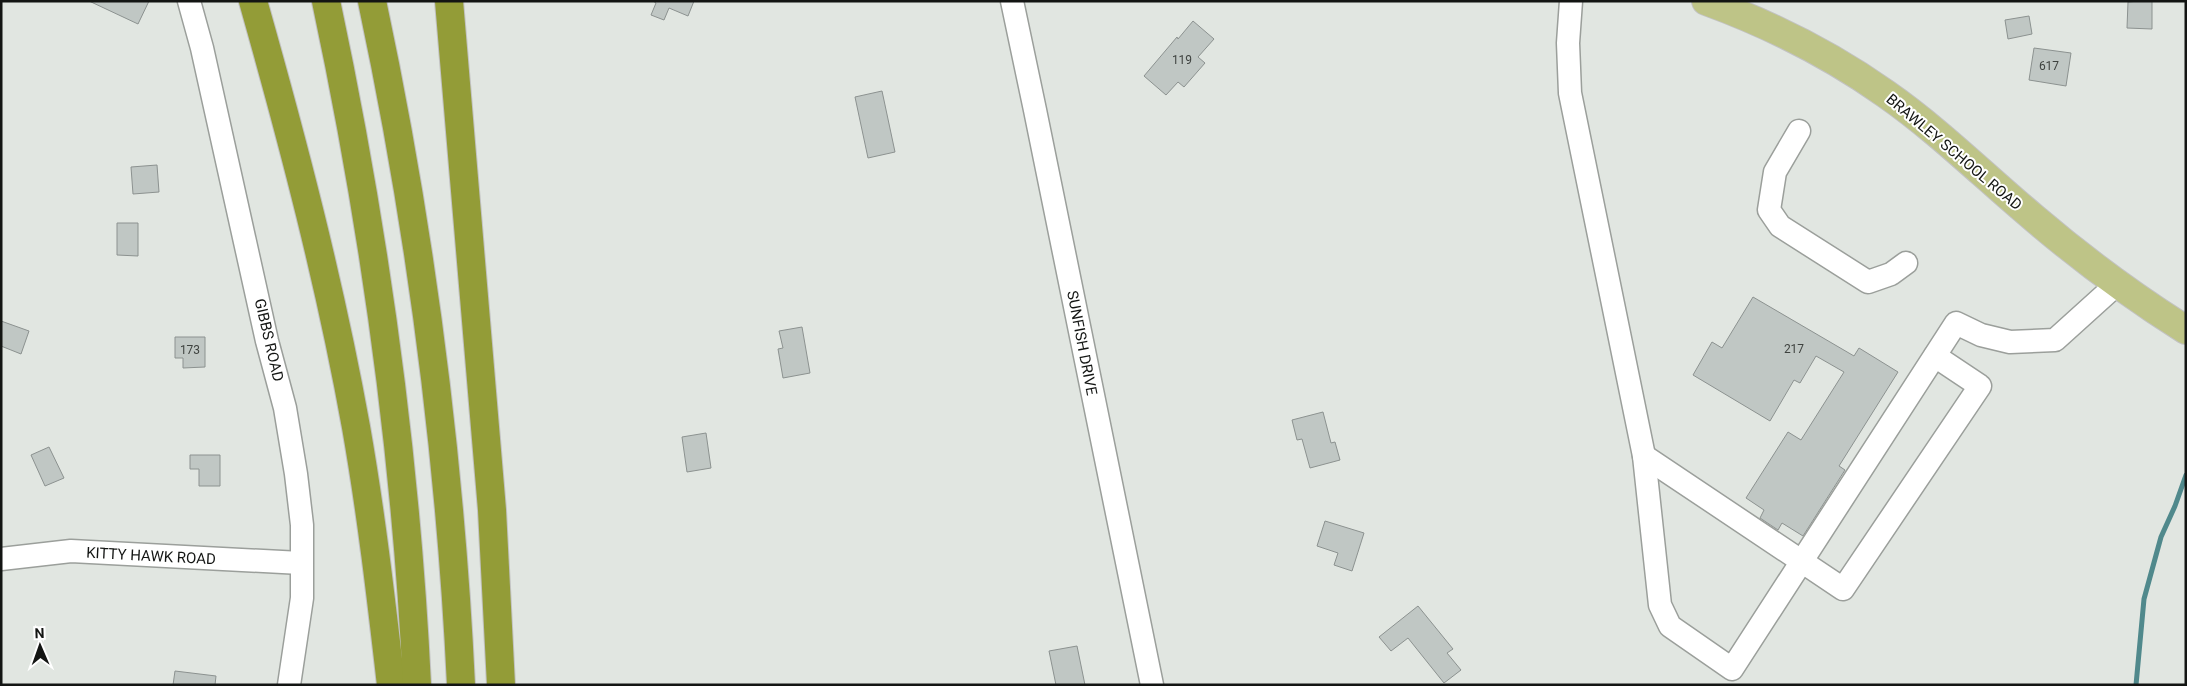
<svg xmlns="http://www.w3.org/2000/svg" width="2187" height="686" font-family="Roboto,sans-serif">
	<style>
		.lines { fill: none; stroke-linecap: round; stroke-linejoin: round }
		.stream { stroke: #50898c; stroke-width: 5 }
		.building { fill: #c0c7c4; stroke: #8c9290 }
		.minor-casing { stroke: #9b9f9b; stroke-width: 25 }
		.major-casing { stroke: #c2c2c2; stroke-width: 30 }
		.highway-casing { stroke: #c2c2c2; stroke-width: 30 }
		.minor { stroke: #fff; stroke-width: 22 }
		.major { stroke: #bec487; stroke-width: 28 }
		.highway { stroke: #939c37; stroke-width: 28 }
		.labels { text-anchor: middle; stroke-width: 4; stroke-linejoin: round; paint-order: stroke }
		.number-label { font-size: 12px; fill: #3e423f }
		.street-label { font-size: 15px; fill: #131513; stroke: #fff }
	</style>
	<rect width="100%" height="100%" fill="#e1e6e1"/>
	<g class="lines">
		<path class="stream" d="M2136,685L2144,599L2161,537L2175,506L2186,475"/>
	</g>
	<g class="building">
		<path d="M89,1H149L138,24Z"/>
		<path d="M653,1H694L688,16L669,8L664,20L651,15L656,3Z"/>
		<path d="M2139,1H2152V29L2127,28L2128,2Z"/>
		<path d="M2029,16L2032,34L2008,39L2005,20Z"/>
		<path d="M1193,21L1214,39L1198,57L1205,63L1184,87L1178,82L1166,95L1144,76L1177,37L1178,39Z"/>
		<path d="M2034,48L2071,53L2066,86L2029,80Z"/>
		<path d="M882,91L895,152L868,158L855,97Z"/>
		<path d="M157,165L159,192L133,194L131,167Z"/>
		<path d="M117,223H138V256L117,255Z"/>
		<path d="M1753,297L1854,356L1859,348L1898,372L1839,466L1845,470L1803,536L1782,523L1778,530L1760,518L1764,510L1746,498L1788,432L1801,440L1844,372L1816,356L1800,383L1794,380L1770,421L1693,375L1712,342L1722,348Z"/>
		<path d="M1,321L29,331L21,354L1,346Z"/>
		<path d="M802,327L810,373L783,378L778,349L783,348L779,331Z"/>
		<path d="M175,337H205V367L183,368V358H175Z"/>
		<path d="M1323,412L1331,443L1335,442L1340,460L1310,468L1302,439L1297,440L1292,420Z"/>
		<path d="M706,433L711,468L687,472L682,437Z"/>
		<path d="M49,447L64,478L45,486L31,455Z"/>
		<path d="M190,455H220V486H199V469H190Z"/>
		<path d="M1325,521L1364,533L1352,571L1334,565L1338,553L1317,546Z"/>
		<path d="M1418,606L1453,649L1447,653L1461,670L1444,683L1408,638L1391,651L1379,637Z"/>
		<path d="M1077,646L1085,685H1056L1049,651Z"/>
		<path d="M175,671L216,676L215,685H173Z"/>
	</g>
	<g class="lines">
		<defs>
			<g id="minor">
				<path d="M189,1L202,48L267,341L285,408L296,474L302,525V598L289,685"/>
				<path d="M1012,1L1035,110L1152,685"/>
				<path d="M1571,1L1568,43L1570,93L1644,456L1660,605L1670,626L1732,669L1956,323L1981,335L2010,342L2055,340L2117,284"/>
				<path d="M1799,131L1775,172L1769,210L1780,226L1868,282L1891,274L1906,263"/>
				<path d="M1644,456L1843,589L1980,386L1935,356"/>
				<path d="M1,559L71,551L301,563"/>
			</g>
			<path id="major" d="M1706,1C1769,24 1831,55 1886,94C1939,131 1985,177 2034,218C2082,259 2132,296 2186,330"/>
			<g id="highway">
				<path d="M253,1C293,142 330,283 356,427C371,512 381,598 391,685"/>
				<path d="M326,1C374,226 406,455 417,685"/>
				<path d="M372,1C420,226 450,455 461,685"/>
				<path d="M449,1L492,510L501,685"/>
			</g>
		</defs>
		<use href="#minor" class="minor-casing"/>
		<use href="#major" class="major-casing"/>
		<use href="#highway" class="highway-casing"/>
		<use href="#minor" class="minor"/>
		<use href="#major" class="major"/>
		<use href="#highway" class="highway"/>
	</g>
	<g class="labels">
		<g class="number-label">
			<text x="1182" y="64">119</text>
			<text x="2049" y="70">617</text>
			<text x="1794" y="353">217</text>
			<text x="190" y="354">173</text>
		</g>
		<g class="street-label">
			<text transform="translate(1954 152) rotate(40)" y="5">BRAWLEY SCHOOL ROAD</text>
			<text transform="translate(269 340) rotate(77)" y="5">GIBBS ROAD</text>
			<text transform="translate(1082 343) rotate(79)" y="5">SUNFISH DRIVE</text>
			<text transform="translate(151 556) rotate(3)" y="5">KITTY HAWK ROAD</text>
		</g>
	</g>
	<rect width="2187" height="686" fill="none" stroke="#131513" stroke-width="5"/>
	<g transform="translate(40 646) rotate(358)" stroke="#ffffff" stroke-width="4" paint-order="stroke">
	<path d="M0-4L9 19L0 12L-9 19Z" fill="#131513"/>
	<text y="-8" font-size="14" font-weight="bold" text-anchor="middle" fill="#131513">N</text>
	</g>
</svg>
